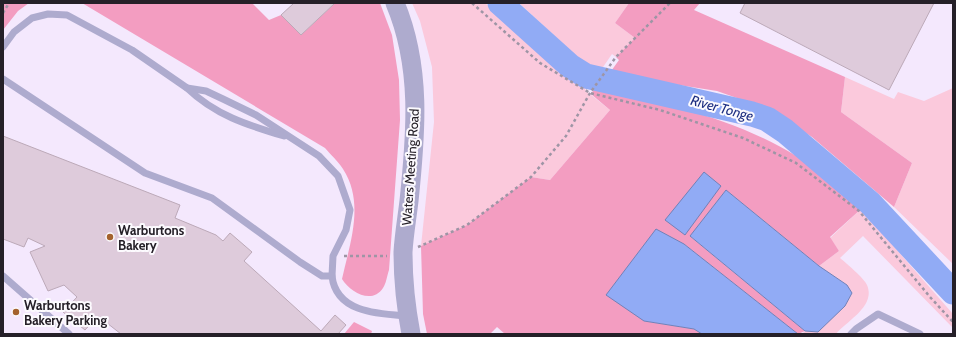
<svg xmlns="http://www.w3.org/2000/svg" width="956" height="337" font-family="Cabin,sans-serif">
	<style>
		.green { fill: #fbc9dc }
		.forest { fill: #f39dc1 }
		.water { fill: #91abf5; stroke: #7181b8 }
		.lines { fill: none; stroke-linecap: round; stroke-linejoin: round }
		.river { stroke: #91abf5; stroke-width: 25 }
		.building { fill: #decbdb; stroke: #bca9b8 }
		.path { stroke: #9e95a5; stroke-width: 2.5; stroke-dasharray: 3 3; stroke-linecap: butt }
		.service { stroke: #aeabce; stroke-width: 7 }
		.tertiary { stroke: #aeabce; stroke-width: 19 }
		.poi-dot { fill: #a4622e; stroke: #fcfafe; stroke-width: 1.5 }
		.labels { text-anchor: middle; stroke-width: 4; stroke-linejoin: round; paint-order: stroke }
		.street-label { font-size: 13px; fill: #252028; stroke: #fcfafe }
		.poi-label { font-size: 13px; font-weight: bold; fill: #252028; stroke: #fcfafe; text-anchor: start }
		.water-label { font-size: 14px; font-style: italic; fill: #1e2f82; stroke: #fcfafe }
	</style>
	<rect width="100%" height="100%" fill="#f4e8fd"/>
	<g class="green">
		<path d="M412,3H485L562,69L588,85L585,90L610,110L550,180L531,177L467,225L421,246L434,122L432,67L420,21Z"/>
		<path d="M519,3H629L615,23L635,38L616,57L612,54L601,70L581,60Z"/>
		<path d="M845,77L894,99L898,92L924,101L953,88V264L894,207L912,163L841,112Z"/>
		<path d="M861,209L953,314V328L863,236L840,258C847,264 864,278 867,285C876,306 848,320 836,334H802L805,331L818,332L847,285L819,266L839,251L830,238Z"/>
	</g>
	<g class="forest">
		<path d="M3,3H29L18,11L3,30Z"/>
		<path d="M82,3H252L269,20L281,15L301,35L335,3H380L392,35L399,80L400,120L389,270C387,276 386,284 383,288C372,305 350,292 342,279C350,243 365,203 343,169C338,161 330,154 325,148Z"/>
		<path d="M629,3H700L694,10L845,77L841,112L912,163L894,207L812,137L771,110L717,91L609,74L619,60L616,57L635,38L615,23Z"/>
		<path d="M595,88C665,103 737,119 798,157C819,170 842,193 861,209L830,237L839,251L819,266L726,190L691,237L805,331L798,334L684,244L644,321L694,329L702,334H505L497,327L490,334H427L423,314L421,246L467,225L531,177L550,180L610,110L591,94Z"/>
		<path d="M354,322L372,331L371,334H344Z"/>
	</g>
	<g class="water">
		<path d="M704,172L721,186L685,235L665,220Z"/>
		<path d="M726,190L819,266L847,285L852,293L845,306L818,332L805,331L690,236Z"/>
		<path d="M656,229L684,244L798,334H702L694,329L644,321L606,295Z"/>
	</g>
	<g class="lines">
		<path class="river" d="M500,3L570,66L586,76L752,114L767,119L785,131L870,203L953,292"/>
	</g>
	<g class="building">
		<path d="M294,3H335L301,35L281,15Z"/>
		<path d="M745,3H934L889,90L740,13Z"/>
		<path d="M3,136L180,205L175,218L216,235L223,241L230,233L252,252L244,261L321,331L335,315L346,325L338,334H121L98,316L85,330L63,312L77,297L64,285L48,291L30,252L45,246L28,238L24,247L3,239Z"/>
	</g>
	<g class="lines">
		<g class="path">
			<path d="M472,3L540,63L590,93L660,110L743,138L796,163L859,211L930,297L953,322"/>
			<path d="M3,13L9,3"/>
			<path d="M418,247L467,225L531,177L566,136L590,93L616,57L670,3"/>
			<path d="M344,256H387"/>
		</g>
		<g class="service">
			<path d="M3,47L14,32L32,18L48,14L67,15L132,50L187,88L206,91L223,99L256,115L319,156L338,176L350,210L346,230L333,256L332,276"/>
			<path d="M3,79L145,173L212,198L300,262L322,276H332C336,313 379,314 407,316"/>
			<path d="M187,88C215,115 247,125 284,136"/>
			<path d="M3,276L69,334"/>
			<path d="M851,334L856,329L878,314L920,334"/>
		</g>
		<path class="tertiary" d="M395,3C422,67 416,134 409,201C407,218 404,235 403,252C403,279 406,308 411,334"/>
	</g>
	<g class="poi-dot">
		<circle cx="110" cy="237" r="4"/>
		<circle cx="16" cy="312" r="4"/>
	</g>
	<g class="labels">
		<g class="street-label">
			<text transform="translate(410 167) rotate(-86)" y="5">Waters Meeting Road</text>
		</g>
		<g class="poi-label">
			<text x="118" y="235">Warburtons<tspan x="118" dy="15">Bakery</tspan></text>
			<text x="24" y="310">Warburtons<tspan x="24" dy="15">Bakery Parking</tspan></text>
		</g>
		<g class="water-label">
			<text transform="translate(722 108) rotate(15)" y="5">River Tonge</text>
		</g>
	</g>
	<rect width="956" height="337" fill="none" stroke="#252028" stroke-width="8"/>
</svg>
